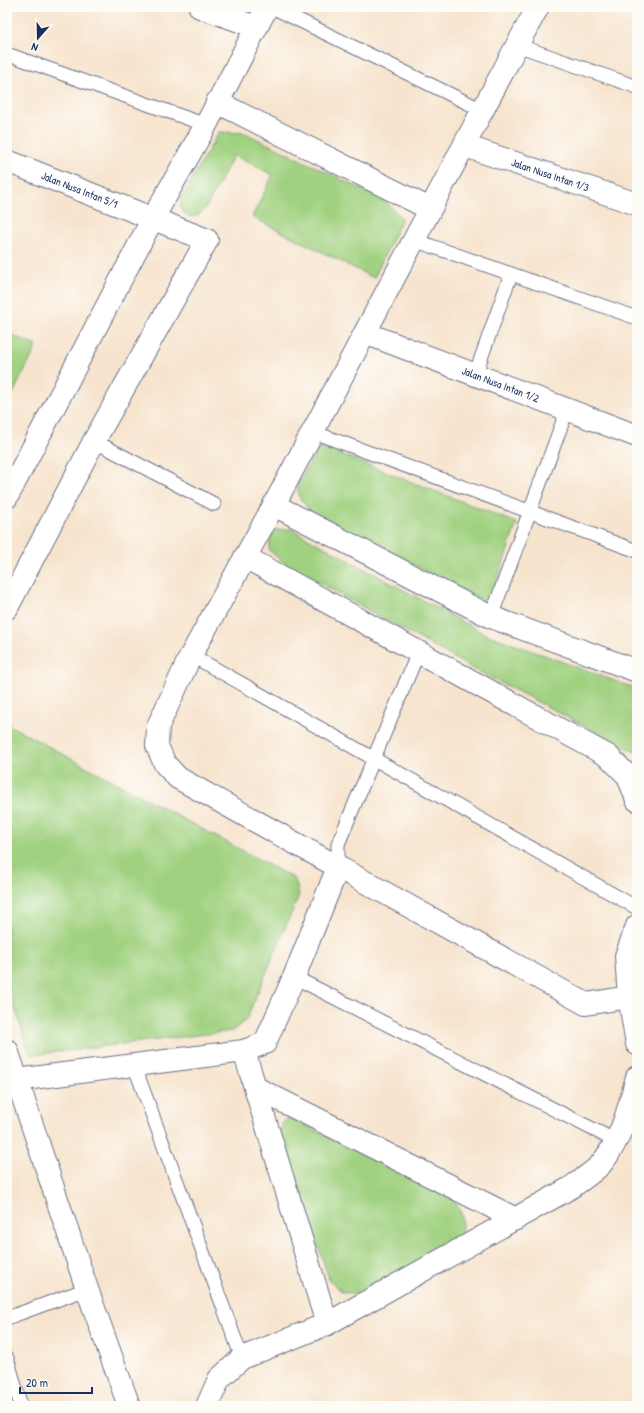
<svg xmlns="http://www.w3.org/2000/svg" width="644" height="1413" font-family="'Patrick Hand',sans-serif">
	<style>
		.green { fill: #a0d180; stroke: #5e806f }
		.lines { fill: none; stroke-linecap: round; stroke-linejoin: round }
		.service-casing { stroke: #686e85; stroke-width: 15 }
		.minor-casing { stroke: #686e85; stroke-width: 24 }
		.service { stroke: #fff; stroke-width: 13 }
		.minor { stroke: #fff; stroke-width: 22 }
		.labels { text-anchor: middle; stroke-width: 3; stroke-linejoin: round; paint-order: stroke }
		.street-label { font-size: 11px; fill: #1b2f5e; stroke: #fdfcf7 }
	</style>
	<rect width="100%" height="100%" fill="#fdfcf7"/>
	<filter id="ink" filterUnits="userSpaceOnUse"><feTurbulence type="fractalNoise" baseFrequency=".025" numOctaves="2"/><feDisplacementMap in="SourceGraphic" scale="8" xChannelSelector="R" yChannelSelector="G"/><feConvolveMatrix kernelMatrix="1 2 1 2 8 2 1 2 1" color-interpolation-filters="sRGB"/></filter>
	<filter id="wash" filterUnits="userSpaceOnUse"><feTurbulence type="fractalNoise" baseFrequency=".012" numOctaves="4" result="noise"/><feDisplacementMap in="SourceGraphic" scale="16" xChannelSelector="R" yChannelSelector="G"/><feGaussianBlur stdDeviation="0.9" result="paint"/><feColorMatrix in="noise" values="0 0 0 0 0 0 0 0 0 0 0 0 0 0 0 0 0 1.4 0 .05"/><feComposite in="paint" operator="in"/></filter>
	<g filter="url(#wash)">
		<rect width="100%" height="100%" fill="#f7e4ce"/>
		<g class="green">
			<path d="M219,132L245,133L384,200L402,218L374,278L252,217L273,175L234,155L206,208L199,215L191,217C182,213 180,209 180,199Z"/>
			<path d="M7,333L37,346L7,405Z"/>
			<path d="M319,446L517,523L492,596L484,601L311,512L299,497L297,485Z"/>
			<path d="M291,529L483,633L637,689V753L472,668L284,563L269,550L270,540L274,530Z"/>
			<path d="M7,724L295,879L299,895L246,1020L232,1031L30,1055L7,983Z"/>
			<path d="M290,1118L452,1196C462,1213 465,1217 460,1238L359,1294L343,1292L330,1282L280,1131L283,1122Z"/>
		</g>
	</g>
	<g filter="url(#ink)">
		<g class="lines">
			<defs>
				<g id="service">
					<path d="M272,7L482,110"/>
					<path d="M517,45L637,87"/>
					<path d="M7,54L206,125"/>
					<path d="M414,240L637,318"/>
					<path d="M475,375L511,274"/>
					<path d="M313,432L637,551"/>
					<path d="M94,441L214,504"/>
					<path d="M491,617L567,410"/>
					<path d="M191,655L637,908"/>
					<path d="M338,867V844L418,653"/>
					<path d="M294,977L616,1141"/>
					<path d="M134,1065L242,1358"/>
					<path d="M7,1318L87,1289"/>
					<path d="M7,1358L21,1406"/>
				</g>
				<g id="minor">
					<path d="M200,7L256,27"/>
					<path d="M217,102L430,209"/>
					<path id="s1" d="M465,146L637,204"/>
					<path id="s2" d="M7,161L207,240L94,441L7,608"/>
					<path id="s3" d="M365,333L637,436"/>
					<path d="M7,497L153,218L206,125L267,7"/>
					<path d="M274,505L491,617L637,671"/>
					<path d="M245,557L608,756L628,776L637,800"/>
					<path d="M338,867L586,1004L629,997"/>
					<path d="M637,926L626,956L629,997L637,1044"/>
					<path d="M7,1050L87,1289L129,1406"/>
					<path d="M244,1051L327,1324"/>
					<path d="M7,1083L17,1080L244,1051L265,1043L294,977L338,867L178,778L165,764L157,746L158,726L191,655L274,505L517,45L538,7"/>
					<path d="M256,1088L516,1219"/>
					<path d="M207,1406L219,1379L242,1358L327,1324L570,1188C580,1181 594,1172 602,1163C622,1138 629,1107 637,1077"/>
				</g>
			</defs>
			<use href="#service" class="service-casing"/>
			<use href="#minor" class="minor-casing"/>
			<use href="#service" class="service"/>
			<use href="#minor" class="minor"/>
		</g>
	</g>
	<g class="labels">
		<g class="street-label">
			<text dy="4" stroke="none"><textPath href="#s1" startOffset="90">Jalan Nusa Intan 1/3</textPath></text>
			<text dy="4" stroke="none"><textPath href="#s2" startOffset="78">Jalan Nusa Intan 5/1</textPath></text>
			<text dy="4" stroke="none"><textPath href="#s3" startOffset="145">Jalan Nusa Intan 1/2</textPath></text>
		</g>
	</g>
	<rect width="644" height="1413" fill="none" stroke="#fdfcf7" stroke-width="24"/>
	<g transform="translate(38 38) rotate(200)" stroke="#fdfcf7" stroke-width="3" paint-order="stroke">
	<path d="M0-3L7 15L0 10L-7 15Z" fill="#1b2f5e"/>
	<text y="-6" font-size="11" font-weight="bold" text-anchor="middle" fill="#1b2f5e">N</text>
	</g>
	<path d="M20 1387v6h72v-6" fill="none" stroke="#1b2f5e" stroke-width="2"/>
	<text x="26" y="1387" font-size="12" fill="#1b2f5e" stroke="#fdfcf7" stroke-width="3" paint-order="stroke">20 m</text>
</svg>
